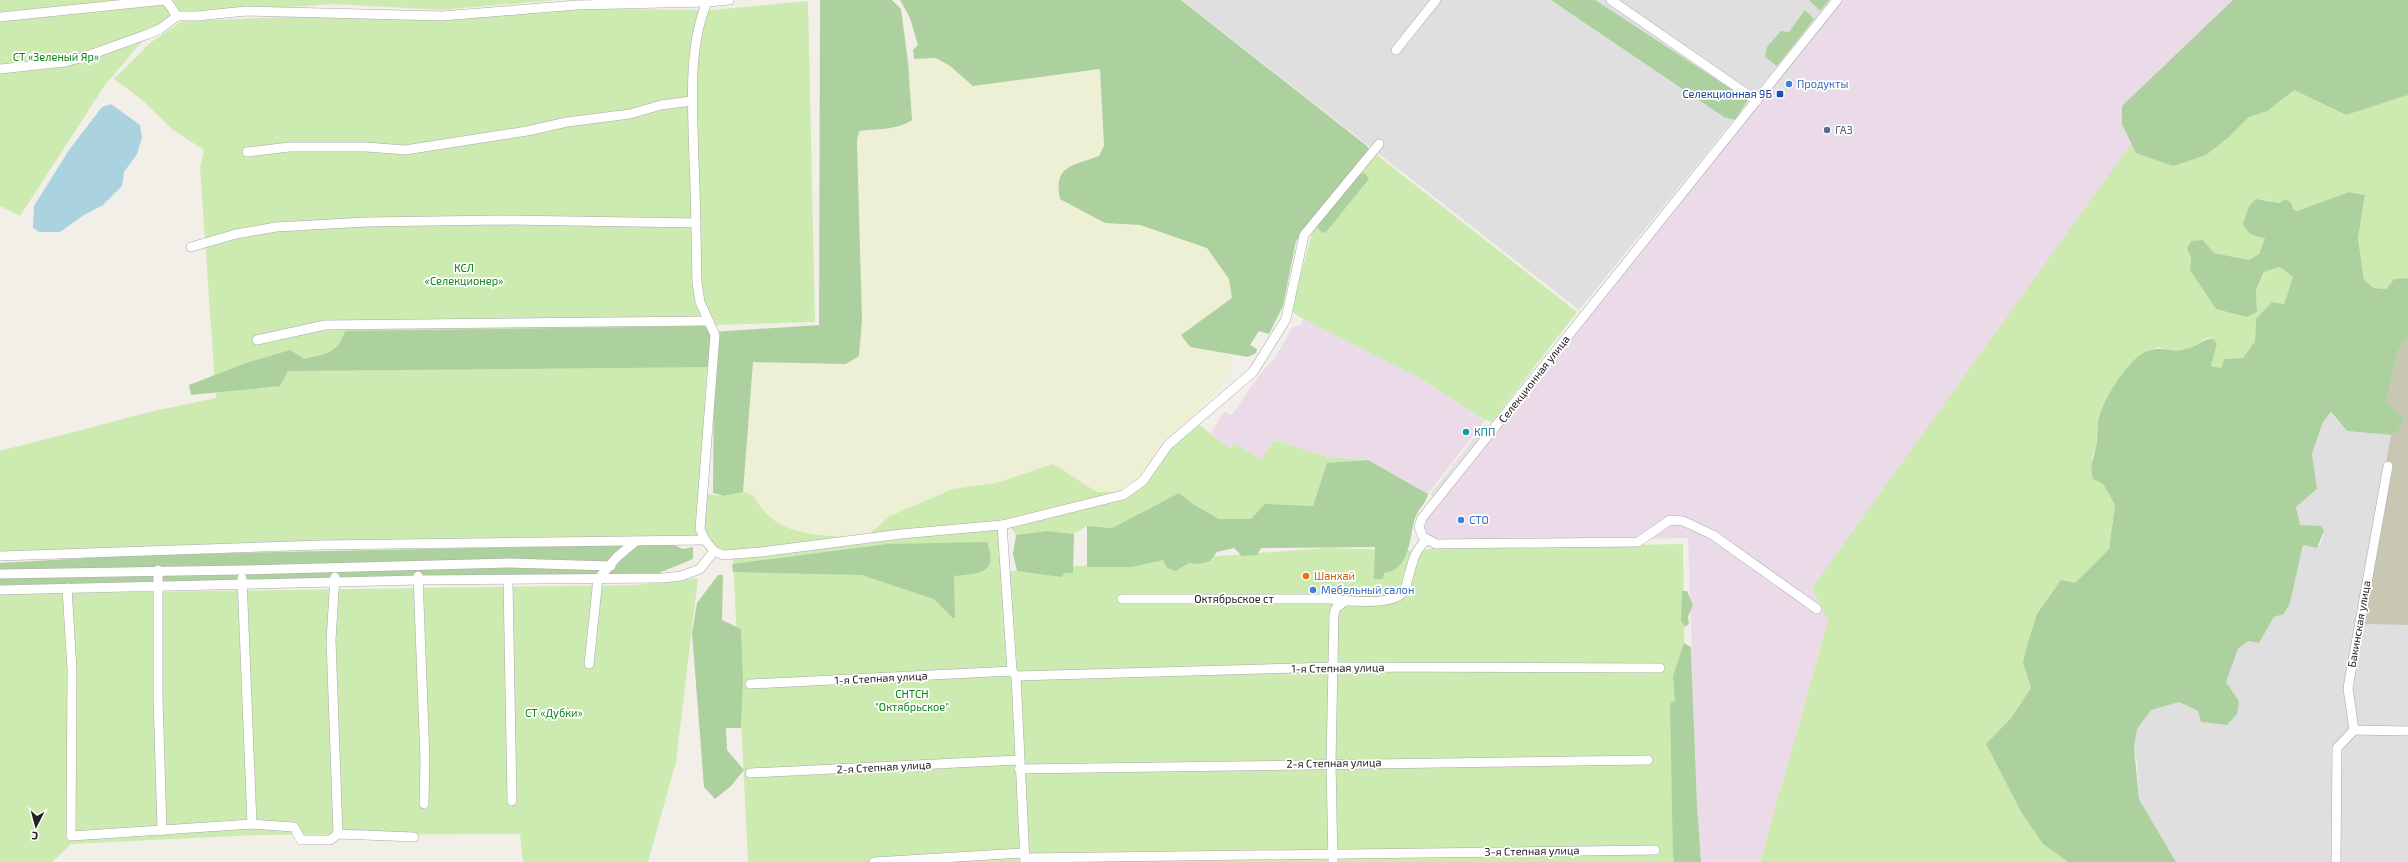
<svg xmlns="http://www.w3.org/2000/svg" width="2408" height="862" font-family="'Exo 2',sans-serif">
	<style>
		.residential { fill: #e0dfdf }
		.industrial { fill: #ebdbe8 }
		.construction { fill: #c7c7b4 }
		.farmland { fill: #eef0d5 }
		.grass { fill: #cdebb0 }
		.forest { fill: #add19e }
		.parking { fill: #e2e2e2 }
		.water { fill: #aad3df }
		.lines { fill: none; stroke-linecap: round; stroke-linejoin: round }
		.minor-casing { stroke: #a9a9a9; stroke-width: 10 }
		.minor { stroke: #fff; stroke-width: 9 }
		.shop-dot { fill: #3f7fe0; stroke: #fff; stroke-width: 1.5 }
		.transit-dot { fill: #1a4fb4; stroke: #fff; stroke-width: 1.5 }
		.service-dot { fill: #5c6f8a; stroke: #fff; stroke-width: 1.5 }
		.culture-dot { fill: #0f9aa8; stroke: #fff; stroke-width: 1.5 }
		.food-dot { fill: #e8710a; stroke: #fff; stroke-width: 1.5 }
		.labels { text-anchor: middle; stroke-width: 3.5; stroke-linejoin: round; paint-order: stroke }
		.park-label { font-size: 11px; fill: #0c8416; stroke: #fff }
		.shop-label { font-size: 11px; fill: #366cbe; stroke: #fff; text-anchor: start }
		.transit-label { font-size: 11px; fill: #164399; stroke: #fff; text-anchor: end }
		.service-label { font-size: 11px; fill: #4e5e75; stroke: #fff; text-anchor: start }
		.street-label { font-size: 11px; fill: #222; stroke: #fff }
		.culture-label { font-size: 11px; fill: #0d838f; stroke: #fff; text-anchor: start }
		.food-label { font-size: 11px; fill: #c56008; stroke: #fff; text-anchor: start }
	</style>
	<rect width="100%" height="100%" fill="#f2efe9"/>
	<g class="residential">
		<path d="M1182,0H1831L1579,310Z"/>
		<path d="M2330,412L2347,431L2391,435L2355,624L2408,625V862H2176L2139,799L2137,763L2134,748L2137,729L2151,709L2179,702L2198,711L2239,701L2226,682L2238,649L2248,641L2259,643L2274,617L2284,614L2290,603L2303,545L2317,548L2321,544L2324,531L2300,525L2296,507L2317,489L2312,454L2323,422Z"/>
	</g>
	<g class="industrial">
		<path d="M1840,0H2235L1828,621L1760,862H1701L1697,805L1688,538L1437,542L1422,532L1423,520Z"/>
		<path d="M1303,319L1416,376L1485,420L1428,494L1368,460L1328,457L1274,440L1261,461L1234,443L1231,449L1211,433L1225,411L1232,415L1259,375L1274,359L1293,327L1300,325Z"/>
	</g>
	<path class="construction" d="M2408,337V625L2355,624L2391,435L2397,431L2386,403L2399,350Z"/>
	<path class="farmland" d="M936,58L950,66L973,86L1100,69L1104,146L1099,156L1067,168L1105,223L1140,225L1207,248L1216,258L1229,279L1232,298L1181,335L1190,347L1233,354L1232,369L1220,390L1162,443L1140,478L1117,492H1097L1053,464L996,483L953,489L890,516L869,534L843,537L802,533L780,525L760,509L753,495L743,492L753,362L846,364L859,356L862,320L857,141L859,131L896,127L905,125L912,120L908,62L914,59Z"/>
	<g class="grass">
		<path d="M0,0H558L441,10L334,4L181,14L145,38L105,85L20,216L0,206Z"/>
		<path d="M808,1L815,322L715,325L707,368L698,536L0,559V451L154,411L216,398L200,168L204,150L173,130L142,100L114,79L150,43L182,21L315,16L400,19L463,18L587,9L712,10Z"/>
		<path d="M2294,90L2346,115L2408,95V278L2394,279L2386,289L2374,288L2364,280L2358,238L2365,195L2349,192L2297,211L2264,199L2249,206L2245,219L2266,238L2259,254L2249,260L2214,253L2203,240L2187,248L2191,259L2190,270L2257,312L2256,290L2265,272L2280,267L2293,277L2284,304L2256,319L2255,341L2243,358L2224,359L2221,368L2211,366L2217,344L2214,339L2207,338L2191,348L2176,352L2159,347L2143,353L2132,365L2109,394L2098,420L2096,447L2092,457L2093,479L2103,484L2115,505L2109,549L2075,583L2024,662L2031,688L2011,718L1986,744L2021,812L2043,844L2068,862H1760L1828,621L1812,588L2131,144L2136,153L2229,137L2249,117L2268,111Z"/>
		<path d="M1377,155L1577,312L1492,422L1485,420L1416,376L1303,319L1291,311L1312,233L1316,225L1357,175Z"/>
		<path d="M1198,424L1231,449L1234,443L1261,460L1274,440L1328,457L1368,460L1327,463L1313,506H1294L1251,519H1219L1193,504L1179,493L1112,528L1087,526L1074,534L1047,531L1016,535L1010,526L1124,497L1169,447Z"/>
		<path d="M1053,464L1097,492H1117L1001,521L869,534L890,516L953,489L996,483Z"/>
		<path d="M743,492L753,495C773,533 805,534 843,537L760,549L723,551L708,540L704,529L706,494L724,496Z"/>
		<path d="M1005,527L1010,571L1328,548L1422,551L1436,547L1465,548L1683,544L1687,862H748L733,559Z"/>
		<path d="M698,578L676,762L648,862H523L520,834L256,835L71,844L52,862H0V594L635,585Z"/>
	</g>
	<g class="forest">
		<path d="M820,0H892L901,9L908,62L912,120C898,130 876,129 859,131L857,141L862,320L859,356L846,364L753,362L743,492L724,496L713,493L714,367L288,371L280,386L191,395L189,385L246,363L290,350L304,359C325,354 338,354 345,331L704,326L712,332L819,325Z"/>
		<path d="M900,0H1181L1367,146L1369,149L1296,241L1283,306L1269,334L1259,331L1250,345L1257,349L1256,353L1248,357L1190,347L1181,335L1232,298L1229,279L1207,248L1140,225L1105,223L1060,199C1053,165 1073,166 1099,156L1104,146L1100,69L973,86L950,66L936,58L914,59L913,50L918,45L910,18Z"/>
		<path d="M1551,0H1595L1748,100L1735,120L1724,117Z"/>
		<path d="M1809,0H1829L1820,11Z"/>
		<path d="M2233,0H2408V95L2346,115L2294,90L2268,111L2249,117L2229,137L2206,155L2173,166L2136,153L2122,124V106Z"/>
		<path d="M1805,10L1814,19L1777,66L1765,57L1767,47L1781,31L1789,32Z"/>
		<path d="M1365,173L1369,179L1326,232L1322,233L1316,225L1357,175Z"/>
		<path d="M2349,192L2365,195L2358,238L2364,280L2374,288L2386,289L2394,279L2408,278V337L2399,350L2386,403L2404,417L2397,432L2391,435L2347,431L2331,412L2323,422L2312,454L2317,489L2296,507L2300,525L2321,526L2324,531L2317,548L2303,545L2290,603L2284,614L2274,617L2259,643L2248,641L2238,649L2226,682L2239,701L2237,714L2227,725L2201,722L2198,711L2179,702L2151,710L2137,729L2134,748L2139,799L2176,862H2068L2043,844L2021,812L1986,744L2011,718L2031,688L2023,662L2027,646L2037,614L2061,580L2075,583L2109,549L2115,505L2103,484L2093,479C2089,465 2094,459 2096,446C2098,438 2097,430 2098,422C2101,402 2127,361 2145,352C2165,344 2168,354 2186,349C2197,347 2203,338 2214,339L2217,344L2211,366L2221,368L2224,359L2243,358L2255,341L2256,319L2272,302L2284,304L2293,277L2280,267L2264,272L2256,290L2257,312L2247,317L2216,309L2190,270L2191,259L2187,248L2191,241L2203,240L2214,253L2249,260L2259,254L2265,238C2255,236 2248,235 2243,224L2249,206L2256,199L2279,203L2286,199L2291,203L2293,209L2297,211Z"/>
		<path d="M1368,460L1428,494C1425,505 1418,509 1415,518C1409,537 1411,570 1384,573L1383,579H1374L1375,547L1261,548L1257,555L1242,556L1234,548L1217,552L1210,561L1199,564L1189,563L1176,571L1167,568L1163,560L1132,567H1087V526L1112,528L1179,493L1193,504L1219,519H1251L1265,504L1313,506L1327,463Z"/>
		<path d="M1047,531L1074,534L1073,573H1065L1061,577L1017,571L1013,554L1016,535Z"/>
		<path d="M987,542C999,575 978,573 954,576L955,618H953L934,599L862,575L733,572L732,564L887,544Z"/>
		<path d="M672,544L683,549L693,547V559L654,575L0,585V563L138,555Z"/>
		<path d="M718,575H723L722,620L741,629L743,680L741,728H726L727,750L744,770L731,786L715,799L704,787L692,633L697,603Z"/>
		<path d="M1682,591H1687L1693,605L1688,617L1689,624L1685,627L1681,621Z"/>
		<path d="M1684,643L1691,647L1697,805L1701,862H1674L1673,857L1670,704L1675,700L1673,676Z"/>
	</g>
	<g class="parking">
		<path d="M1790,71L1797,76L1786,91L1779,86Z"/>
		<path d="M1485,424L1489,428L1434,497L1430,495Z"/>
	</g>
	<path class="water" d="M111,104L140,125L142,138L137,154L124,172L122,186L103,205L84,215L60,232H39L33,228L34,206L69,150L102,107Z"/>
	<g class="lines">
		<defs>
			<g id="minor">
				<path d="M166,0L177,16H197L246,11L442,16L577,5L707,2"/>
				<path d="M729,0L707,2C687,49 693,111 694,161C696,202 696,242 697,283L700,302L715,335L700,529L705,540L714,551L723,555L761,552L901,534L1002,525L1123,495L1143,481L1168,445L1253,372L1286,319L1304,235L1379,144"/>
				<path d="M1611,0L1757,101"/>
				<path d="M0,17L165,0"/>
				<path d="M1396,50L1436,0"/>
				<path d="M0,69L65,62L87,56L148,34L160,29L177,16"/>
				<path d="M247,152L289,147H366L405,150L527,131L567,122L630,114L661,105L692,101"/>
				<path d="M191,247L236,234L276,227L366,222L501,220L696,223"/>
				<path d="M257,340L325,325L709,321"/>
				<path d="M1002,525L1012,671L1015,675"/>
				<path d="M0,556L320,545L705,540"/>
				<path d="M158,570V696L162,831"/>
				<path d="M0,574L242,570L509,563L611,566"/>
				<path d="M418,576L425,760L424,804"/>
				<path d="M335,577L331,640L338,834L414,837"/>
				<path d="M242,578L252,824"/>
				<path d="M508,581L512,801"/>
				<path d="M67,588L72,670L71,836L252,824L294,827L301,840H330L338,834"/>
				<path d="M0,590L418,580L663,578L681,576L700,569L714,551"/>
				<path d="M1122,599H1330C1345,601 1387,605 1400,595C1404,591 1407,584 1408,578C1414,560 1412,555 1426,540"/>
				<path d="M1817,609L1713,535L1683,521L1670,520L1638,542L1436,544L1423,537L1419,527L1422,518L1837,0"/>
				<path d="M589,664L598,579L617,557L636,541"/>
				<path d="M1016,676L1333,667L1660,668"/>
				<path d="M1016,676L1025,862"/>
				<path d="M750,684L1012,671"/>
				<path d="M2354,730L2348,688L2388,466"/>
				<path d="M2354,730L2408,731"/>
				<path d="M1019,769L1648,760"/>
				<path d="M750,773L1019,760"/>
				<path d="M1025,858L1655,850"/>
				<path d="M874,862L1024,853"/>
				<path d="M1333,862L1331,763L1334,614L1336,608L1345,601"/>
				<path d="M2336,862L2337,748L2354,730"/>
			</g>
		</defs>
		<use href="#minor" class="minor-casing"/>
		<use href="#minor" class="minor"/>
	</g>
	<g class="shop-dot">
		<circle cx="1789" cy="84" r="4"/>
		<circle cx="1461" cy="520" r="4"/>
		<circle cx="1313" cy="590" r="4"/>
	</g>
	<rect class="transit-dot" x="1776" y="90" width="8" height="8" rx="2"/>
	<circle class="service-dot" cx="1827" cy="130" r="4"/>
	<circle class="culture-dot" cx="1466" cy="432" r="4"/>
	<circle class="food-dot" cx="1306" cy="576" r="4"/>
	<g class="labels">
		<g class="park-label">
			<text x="56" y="61">СТ «Зеленый Яр»</text>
			<text x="464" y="272">КСЛ<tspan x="464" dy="13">«Селекционер»</tspan></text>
			<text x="912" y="698">СНТСН<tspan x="912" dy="13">"Октябрьское"</tspan></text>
			<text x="554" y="717">СТ «Дубки»</text>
		</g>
		<g class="shop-label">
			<text x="1797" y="88">Продукты</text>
			<text x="1469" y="524">СТО</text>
			<text x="1321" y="594">Мебельный салон</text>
		</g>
		<g class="transit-label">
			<text x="1772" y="98">Селекционная 9Б</text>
		</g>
		<g class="service-label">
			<text x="1835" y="134">ГАЗ</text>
		</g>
		<g class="street-label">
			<text transform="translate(1534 379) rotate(-52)" y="4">Селекционная улица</text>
			<text x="1234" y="603">Октябрьское ст</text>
			<text transform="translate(2359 624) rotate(-80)" y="4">Бакинская улица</text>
			<text transform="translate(1338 668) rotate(-1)" y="4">1-я Степная улица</text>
			<text transform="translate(881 678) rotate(-3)" y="4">1-я Степная улица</text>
			<text transform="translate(1334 763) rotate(-1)" y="4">2-я Степная улица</text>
			<text transform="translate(884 767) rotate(-3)" y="4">2-я Степная улица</text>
			<text transform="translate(1532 851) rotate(-1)" y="4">3-я Степная улица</text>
		</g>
		<g class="culture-label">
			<text x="1474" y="436">КПП</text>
		</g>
		<g class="food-label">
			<text x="1314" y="580">Шанхай</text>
		</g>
	</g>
	<g transform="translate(36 826) rotate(186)" stroke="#ffffff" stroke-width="3" paint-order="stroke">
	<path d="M0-3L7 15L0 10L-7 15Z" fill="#222222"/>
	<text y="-6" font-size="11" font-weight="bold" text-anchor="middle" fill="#222222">С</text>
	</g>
</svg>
